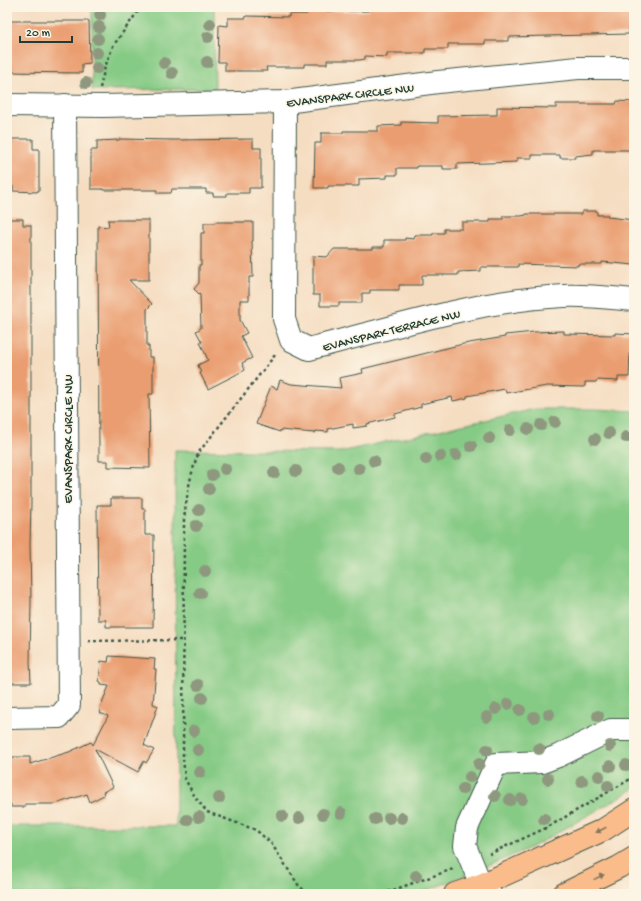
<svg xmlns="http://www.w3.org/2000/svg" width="641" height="901" font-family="'Gochi Hand',sans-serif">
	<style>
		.green { fill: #86cb85; stroke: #52845c }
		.building { fill: #ea9d70 }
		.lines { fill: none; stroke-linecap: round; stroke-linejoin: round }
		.minor-casing { stroke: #3f5549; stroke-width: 24 }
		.major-casing { stroke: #3f5549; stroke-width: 24 }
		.path { stroke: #3f5549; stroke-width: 2.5; stroke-dasharray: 3 3; stroke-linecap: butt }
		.minor { stroke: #fff; stroke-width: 22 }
		.major { stroke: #fabc8b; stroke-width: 22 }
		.tree { fill: #8e987e }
		.oneway { fill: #82765b }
		.labels { text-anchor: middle; stroke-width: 3; stroke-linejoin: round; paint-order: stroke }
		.street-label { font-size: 13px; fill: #1f3d34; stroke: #fcf5e5 }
	</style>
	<rect width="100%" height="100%" fill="#fcf5e5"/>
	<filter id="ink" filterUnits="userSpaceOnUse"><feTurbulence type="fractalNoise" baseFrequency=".025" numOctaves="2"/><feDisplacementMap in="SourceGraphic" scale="8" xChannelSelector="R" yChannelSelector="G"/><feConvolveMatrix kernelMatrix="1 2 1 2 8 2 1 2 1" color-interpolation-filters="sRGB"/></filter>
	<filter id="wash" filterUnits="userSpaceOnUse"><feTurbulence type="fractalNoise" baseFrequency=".012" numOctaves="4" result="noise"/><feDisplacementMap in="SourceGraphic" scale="16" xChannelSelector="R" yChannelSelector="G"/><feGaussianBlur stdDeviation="0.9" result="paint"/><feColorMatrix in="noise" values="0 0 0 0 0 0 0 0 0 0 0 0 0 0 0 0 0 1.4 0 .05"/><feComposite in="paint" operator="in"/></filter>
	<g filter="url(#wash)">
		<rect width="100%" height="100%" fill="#f5ddc1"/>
		<g class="green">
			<path d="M92,7H214L215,89L92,90Z"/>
			<path d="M535,409H595L634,411V789L536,845L491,865L418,894H7V826H176L175,450L340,452Z"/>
		</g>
		<g id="blocks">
			<g class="building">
				<path d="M368,7H634V24H629V34L508,37V41H485V44H448V49H425V53H387V57L365,56V59L360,60H327V64H304V67H266L267,71H225V62H218L219,25L228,26V18H246V16L289,17V14H307V11H368Z"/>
				<path d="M8,21H89L90,63L82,64V73L7,72V22Z"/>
				<path d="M617,101L634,102V150H593V154L575,156V158H560V155H532V158H517V162L457,164V169H443V166H417V168H397V175H387V178L359,179V186H328V188H314L315,143H321V133H343V131H378V126L401,125V122L438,123V116L497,115V107L556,108V104H616Z"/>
				<path d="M7,139H33V149H39V191H37V192L13,191V186H7Z"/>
				<path d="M119,139L174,140L253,139V148H261V188H249V193H227V196H213V193H206V189H172L171,193H157V190H103V189H91V150H97V141L119,140Z"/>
				<path d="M582,211H597V215H608V217L634,220V265L602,262V264H578V266L518,264V267H481V271L458,272V275H422V285H399V290H370V293H362V303H339V306H320V295H313V256L327,257L334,249H373V247H384V240H405V238L414,239L415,235H433V233H444V229H462V222H490V219H503V216H521L526,215V214H582Z"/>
				<path d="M7,219H23V225H31V503L30,544L31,600L30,662L31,683H7Z"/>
				<path d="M108,220H149V280H129L152,304L147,309V346H149V357H153V394H149L150,468L108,467V461H99L98,226L109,227Z"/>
				<path d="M215,222H253V241H252L253,277H249V300H240V320L247,333L241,336L252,358L242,363L245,370L208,389L200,373H201L198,365L208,360L200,342H202L196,331L201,328L200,295L194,289L199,283V265H201V233H204V223H215Z"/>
				<path d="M564,331V334L615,335V333L634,334V354L630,353L629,377H618V381L597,380L596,382H585V386L583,387L547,386L506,393L505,389L467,396V398L453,401L452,397L421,404V407L395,414V417L367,424V426L353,428V424L328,429V432L316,431L315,433L280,430V432L256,424L271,386L277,389L280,380L291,384L341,388L339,378L363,373L362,369L463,344L505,337V335L534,332Z"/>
				<path d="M111,498H142V509H145V535H154L153,627H106V620H98L97,505H111Z"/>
				<path d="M109,656L155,659L154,669H156L153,704L158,706L144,745L154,750L146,763L144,761L138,772L95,749L113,787L103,792L104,795L90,802L87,794L55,804H25V807H11V804H7V757H30V764L69,752L91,742L93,745L108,716L100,713L101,711L99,710L109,686L101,685V682L99,681L101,661L108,662Z"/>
			</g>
		</g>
	</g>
	<g filter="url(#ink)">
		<use href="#blocks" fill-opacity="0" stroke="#3f5549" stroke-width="1"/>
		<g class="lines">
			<defs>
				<g id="minor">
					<path d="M285,102L284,319L291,340L309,349C392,328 478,300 564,296C587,295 611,298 634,300"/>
					<path d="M7,105L103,106L285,102L438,82L578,68H634"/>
					<path d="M7,718L59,717L69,705L65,105"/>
					<path d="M490,894L481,885L465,846L467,828L496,764L542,762L558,756L611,730H634"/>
				</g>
				<g id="major">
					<path d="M455,894L481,885L603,830L634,810"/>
					<path d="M564,894L619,867L634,858"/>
				</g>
			</defs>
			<use href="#minor" class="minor-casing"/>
			<use href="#major" class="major-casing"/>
			<g class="path">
				<path d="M100,88L105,67L113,46L141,7"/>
				<path d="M275,355L199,452C190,473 187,496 184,519L183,758L185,779L195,797L207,812L256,830L271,843L299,886L304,890L313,894"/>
				<path d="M88,641L184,640"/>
				<path d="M489,854L548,827L634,777"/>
				<path d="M382,894L453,869"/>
			</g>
			<use href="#minor" class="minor"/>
			<use href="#major" class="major"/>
		</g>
		<g class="tree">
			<circle cx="100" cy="15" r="6"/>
			<circle cx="210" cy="24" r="6"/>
			<circle cx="99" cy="27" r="6"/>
			<circle cx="208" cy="37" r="6"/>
			<circle cx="98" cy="39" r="6"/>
			<circle cx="97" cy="53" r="6"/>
			<circle cx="207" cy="62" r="6"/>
			<circle cx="164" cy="63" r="6"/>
			<circle cx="97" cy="68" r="6"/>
			<circle cx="172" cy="73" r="6"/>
			<circle cx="86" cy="83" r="6"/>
			<circle cx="555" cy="422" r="6"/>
			<circle cx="541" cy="425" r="6"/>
			<circle cx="528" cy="429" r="6"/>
			<circle cx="510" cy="430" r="6"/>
			<circle cx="609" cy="433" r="6"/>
			<circle cx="626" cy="437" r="6"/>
			<circle cx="489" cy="438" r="6"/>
			<circle cx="595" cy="439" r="6"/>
			<circle cx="471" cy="446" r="6"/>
			<circle cx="456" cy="455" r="6"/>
			<circle cx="440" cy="456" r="6"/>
			<circle cx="426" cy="459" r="6"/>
			<circle cx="374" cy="461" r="6"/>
			<circle cx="338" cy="467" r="6"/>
			<circle cx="225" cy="469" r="6"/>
			<circle cx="359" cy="469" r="6"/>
			<circle cx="296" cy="471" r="6"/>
			<circle cx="274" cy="473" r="6"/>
			<circle cx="212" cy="475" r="6"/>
			<circle cx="209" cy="489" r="6"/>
			<circle cx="199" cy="510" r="6"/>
			<circle cx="196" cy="526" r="6"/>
			<circle cx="205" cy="571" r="6"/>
			<circle cx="200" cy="593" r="6"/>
			<circle cx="198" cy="685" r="6"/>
			<circle cx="202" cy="698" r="6"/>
			<circle cx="508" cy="704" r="6"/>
			<circle cx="496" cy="709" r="6"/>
			<circle cx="520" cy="710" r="6"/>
			<circle cx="549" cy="714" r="6"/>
			<circle cx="598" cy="716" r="6"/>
			<circle cx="487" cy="717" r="6"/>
			<circle cx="534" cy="717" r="6"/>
			<circle cx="194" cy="731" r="6"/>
			<circle cx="610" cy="746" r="6"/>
			<circle cx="539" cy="749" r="6"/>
			<circle cx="198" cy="750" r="6"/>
			<circle cx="487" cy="750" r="6"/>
			<circle cx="479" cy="764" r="6"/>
			<circle cx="626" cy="765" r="6"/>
			<circle cx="610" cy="766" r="6"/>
			<circle cx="200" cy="772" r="6"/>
			<circle cx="599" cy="776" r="6"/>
			<circle cx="470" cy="777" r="6"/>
			<circle cx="548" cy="779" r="6"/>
			<circle cx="582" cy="781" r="6"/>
			<circle cx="608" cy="786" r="6"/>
			<circle cx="463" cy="789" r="6"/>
			<circle cx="495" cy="796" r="6"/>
			<circle cx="219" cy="798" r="6"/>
			<circle cx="522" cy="799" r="6"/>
			<circle cx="510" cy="800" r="6"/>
			<circle cx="341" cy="813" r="6"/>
			<circle cx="323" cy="814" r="6"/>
			<circle cx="282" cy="816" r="6"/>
			<circle cx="199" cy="817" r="6"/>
			<circle cx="299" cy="818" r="6"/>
			<circle cx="389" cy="818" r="6"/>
			<circle cx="402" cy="818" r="6"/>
			<circle cx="375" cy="819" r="6"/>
			<circle cx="544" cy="819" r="6"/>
			<circle cx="187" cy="820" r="6"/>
			<circle cx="416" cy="876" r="6"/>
		</g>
		<defs><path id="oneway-solid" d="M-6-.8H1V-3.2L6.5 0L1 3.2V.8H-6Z"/></defs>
		<g class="oneway">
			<use href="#oneway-solid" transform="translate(601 830) rotate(153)"/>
			<use href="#oneway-solid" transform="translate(599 877) rotate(-26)"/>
		</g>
	</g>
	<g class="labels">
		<g class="street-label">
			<text transform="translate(350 94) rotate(-7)" y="5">EVANSPARK CIRCLE NW</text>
			<text transform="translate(391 329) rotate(-14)" y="5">EVANSPARK TERRACE NW</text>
			<text transform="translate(67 439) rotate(-90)" y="5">EVANSPARK CIRCLE NW</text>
		</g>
	</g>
	<rect width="641" height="901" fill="none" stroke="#fcf5e5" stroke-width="24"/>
	<path d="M20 36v6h52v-6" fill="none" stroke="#1f3d34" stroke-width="2"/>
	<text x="26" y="36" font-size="12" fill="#1f3d34" stroke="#fcf5e5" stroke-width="3" paint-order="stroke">20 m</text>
</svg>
